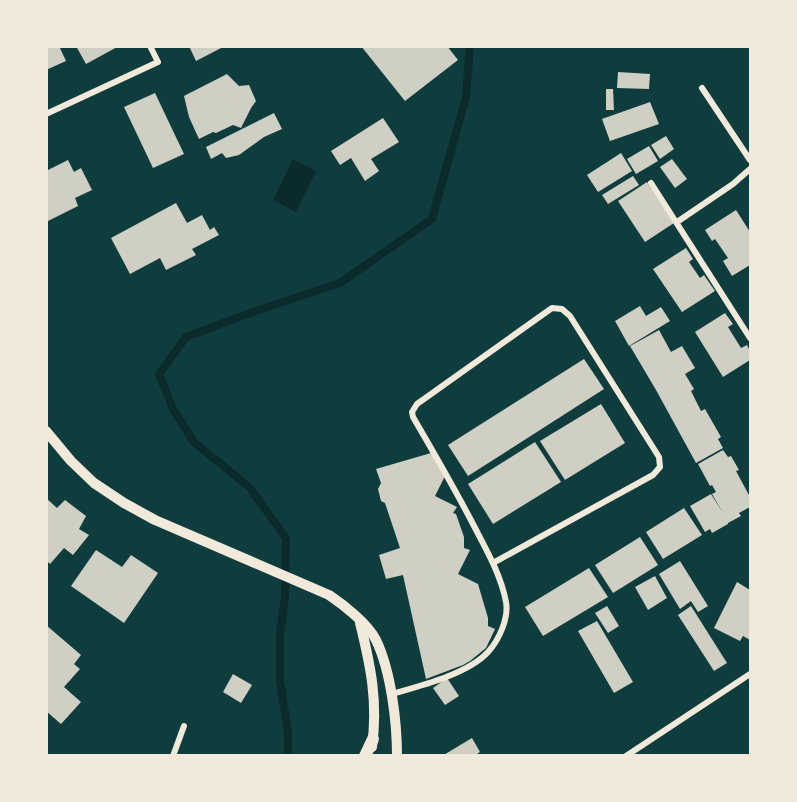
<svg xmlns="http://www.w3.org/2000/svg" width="797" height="802" font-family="'Archivo Narrow',sans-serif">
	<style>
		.water { fill: #0a2a2b }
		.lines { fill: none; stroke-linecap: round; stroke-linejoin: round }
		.stream { stroke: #0a2a2b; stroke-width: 8 }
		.building { fill: #cfcfc3 }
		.minor { stroke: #f1e9da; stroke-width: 6 }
		.tertiary { stroke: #f1e9da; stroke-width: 10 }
		.secondary { stroke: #f1e9da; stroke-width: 12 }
	</style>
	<rect width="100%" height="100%" fill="#0f3d3e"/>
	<path class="water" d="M293,159L316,171L296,212L273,200Z"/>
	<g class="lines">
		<path class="stream" d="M288,756V733L280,680V634L285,597L286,538L250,488L194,442L173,409L159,374L186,337L253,312L340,283L432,219L466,97L470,46"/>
	</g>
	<g class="building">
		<path d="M46,46H59L66,61L46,70Z"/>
		<path d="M76,46H119L86,64Z"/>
		<path d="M189,46H225L196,61Z"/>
		<path d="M361,46H447L458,60L405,101Z"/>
		<path d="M618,72L650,74L649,89L617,88Z"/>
		<path d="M227,74L239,86L249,85L256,101L251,108L241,128L233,125L216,133L213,132L199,139L189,117L184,96Z"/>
		<path d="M606,89H613L614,110H606Z"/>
		<path d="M155,93L184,154L153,168L124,107Z"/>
		<path d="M650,102L659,124L610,141L602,119Z"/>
		<path d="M274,113L282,129L264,137L239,155L226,158L222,153L211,159L206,147Z"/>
		<path d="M383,118L399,142L371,159L379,171L365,181L351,158L340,165L331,151Z"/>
		<path d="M666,136L674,149L660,159L651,145Z"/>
		<path d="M649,146L658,161L636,174L627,159Z"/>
		<path d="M621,153L632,171L598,192L587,175Z"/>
		<path d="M672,159L687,179L675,188L660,167Z"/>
		<path d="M68,160L74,172L81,168L92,190L75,198L78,206L46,222V171Z"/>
		<path d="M633,176L639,185L608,204L602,195Z"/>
		<path d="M647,182L674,223L645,242L618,201Z"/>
		<path d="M176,203L187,223L202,215L210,230L214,227L219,235L192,249L196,255L166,270L160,258L130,274L111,238Z"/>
		<path d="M736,210L750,232V265L732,276L723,261L728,258L715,239L712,241L705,230Z"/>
		<path d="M686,248L693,259L689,262L700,278L704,275L715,291L682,312L653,269Z"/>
		<path d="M640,306L646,316L661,307L670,321L629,346L615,321Z"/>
		<path d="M725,313L733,324L728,327L741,348L747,345L750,351V360L723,377L695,332Z"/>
		<path d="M659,330L671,352L682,346L695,368L685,374L694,389L691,391L701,411L705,409L721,437L718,439L723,448L696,463L656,390L630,346Z"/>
		<path d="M584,359L604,389L468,476L448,445Z"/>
		<path d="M601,404L625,443L565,480L540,441Z"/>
		<path d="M535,442L561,482L493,524L468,484Z"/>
		<path d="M723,450L728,457L731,456L739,470L736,471L750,497V507L739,513L741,516L728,523V524L712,533L710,529L705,532L690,506L711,494L723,513L712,494L716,492L712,485L710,486L698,464Z"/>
		<path d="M431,453L445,476L435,496L457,507L453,513L456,514L464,537V548L470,550L458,574L478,584L488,618V626L495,629L486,648L470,661L463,665L426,679L403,575L386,579L379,555L400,548L385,503L381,501L378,489L381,483L376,469Z"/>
		<path d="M46,498L57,508L65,500L86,516L79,529L89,535L73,555L64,548L50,564L46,560Z"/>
		<path d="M684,508L702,535L663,559L646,532Z"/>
		<path d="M640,537L658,565L613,593L595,565Z"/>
		<path d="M96,550L122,567L131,555L158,573L124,623L71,586Z"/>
		<path d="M680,561L708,606L698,612L691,601L680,609L659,574Z"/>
		<path d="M589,568L608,597L543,636L525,607Z"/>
		<path d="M655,576L667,598L648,610L635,587Z"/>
		<path d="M737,582L750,590V640L743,636L740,641L714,628Z"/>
		<path d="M607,606L619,626L608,633L595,613Z"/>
		<path d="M691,606L727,663L714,671L678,615Z"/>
		<path d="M597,621L633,682L614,693L578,631Z"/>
		<path d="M46,625L81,655L74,664L80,669L64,687L81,702L61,724L46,711Z"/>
		<path d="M233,674L252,685L241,703L223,692Z"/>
		<path d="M447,678L459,696L445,705L433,688Z"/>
		<path d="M472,738L480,752L474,756H442Z"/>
	</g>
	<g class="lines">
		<g class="minor">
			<path d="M702,88L750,160"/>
			<path d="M46,114L158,62L150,46"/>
			<path d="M651,183L750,338"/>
			<path d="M677,222L733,184L750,169"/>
			<path d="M392,694C420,686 468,674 488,652C499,640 509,618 506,602C501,575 486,549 474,526C455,489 434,453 413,417L412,412L417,404L552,308L562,309L570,316L659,457L660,467L653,475L493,563"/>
			<path d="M173,756L184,726"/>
			<path d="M626,756L750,674"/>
		</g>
		<g class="tertiary">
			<path d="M46,431L71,461L94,483L124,503L155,520L329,595C344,605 368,624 376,640C391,671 397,722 397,756"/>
			<path d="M360,623C371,667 378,702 372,747"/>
		</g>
		<path class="secondary" d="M365,756L373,739"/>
	</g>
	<rect width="797" height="802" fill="none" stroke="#f1e9da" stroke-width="96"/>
</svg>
